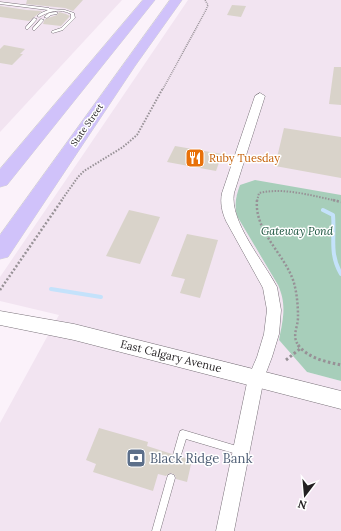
<svg xmlns="http://www.w3.org/2000/svg" width="341" height="531" font-family="Lora,serif">
	<style>
		.built { fill: #f2e4f1 }
		.green { fill: #a7ceba }
		.lines { fill: none; stroke-linecap: round; stroke-linejoin: round }
		.stream { stroke: #c4e2fb; stroke-width: 4 }
		.building { fill: #d9d3ca }
		.service-casing { stroke: #7a737a; stroke-width: 1 }
		.minor-casing { stroke: #7a737a; stroke-width: 1 }
		.tertiary-casing { stroke: #7a737a; stroke-width: 1 }
		.trunk-casing { stroke: #d3d2d3; stroke-width: 1 }
		.path-far3 { stroke: #979196; stroke-width: 1.5; stroke-dasharray: 1 1; stroke-linecap: butt }
		.path-far2 { stroke: #979196; stroke-width: 2; stroke-dasharray: 1.5 1.5; stroke-linecap: butt }
		.path-far1 { stroke: #979196; stroke-width: 2.5; stroke-dasharray: 2 2; stroke-linecap: butt }
		.path { stroke: #979196; stroke-width: 3; stroke-dasharray: 2.5 2.5; stroke-linecap: butt }
		.service { fill: #fff; fill-rule: evenodd }
		.minor { fill: #fff; fill-rule: evenodd }
		.tertiary { fill: #fff; fill-rule: evenodd }
		.trunk { fill: #d0c2fa; fill-rule: evenodd }
		.labels { text-anchor: middle; stroke-width: 3; stroke-linejoin: round; paint-order: stroke }
		.far-street-label { font-size: 9px; fill: #221f21; stroke: #fff }
		.food-label { font-size: 11px; fill: #c56008; stroke: #fff; text-anchor: start }
		.park-label { font-size: 11px; font-style: italic; fill: #165039; stroke: #fff }
		.street-label { font-size: 11px; fill: #221f21; stroke: #fff }
		.near-service-label { font-size: 13px; fill: #4e5e75; stroke: #fff; text-anchor: start }
	</style>
	<rect width="100%" height="100%" fill="#fbf2fa"/>
	<g class="built">
		<path d="M0,0H122L0,132Z"/>
		<path d="M188,0H341V195L236,196L235,208L237,216L278,285L283,296L284,310L279,340L307,372L341,381V531H0V423L59,315L0,301V277Z"/>
	</g>
	<path class="green" d="M255,180L341,195V381L307,372L279,340C283,319 287,305 278,285L237,216C234,204 236,196 240,185Z"/>
	<g class="lines">
		<g class="stream">
			<path d="M323,210L333,215C335,238 329,253 341,274"/>
			<path d="M51,289L101,297"/>
		</g>
	</g>
	<g class="building">
		<path d="M27,0H83L73,11L65,8L26,4Z"/>
		<path d="M232,5L246,6L241,17L227,15Z"/>
		<path d="M0,6L26,10L42,11L29,21L0,17Z"/>
		<path d="M59,12L66,14L70,16L61,26L43,24L45,19L57,15Z"/>
		<path d="M4,45L25,49L20,54H23L12,65L0,63V49Z"/>
		<path d="M334,67H341V105L329,104Z"/>
		<path d="M284,128L341,137V178L275,166Z"/>
		<path d="M175,146L222,154L216,171L167,162Z"/>
		<path d="M129,210L160,217L140,264L106,256Z"/>
		<path d="M187,234L218,240L200,298L180,293L185,279L171,276Z"/>
		<path d="M99,428L148,442L147,446L172,454L174,459L177,460L182,457L192,460L187,482L176,479L175,475L171,473L168,474L166,476L158,474L153,491L93,472L96,464L86,460Z"/>
	</g>
	<g class="lines">
		<defs>
			<g id="service">
				<path d="M0,2L49,8L50,9L65,10L74,13L75,18L63,30L53,33L51,32L52,31L61,28L71,18V14C59,8 50,11 39,17L37,16L41,13L48,10L0,4Z"/>
				<path d="M56,12L58,13L57,14L51,15L47,18L44,17L49,13Z"/>
				<path d="M34,18L37,19L28,29H26V27Z"/>
				<path d="M41,19L44,20L35,30H33V28Z"/>
				<path d="M183,430L240,447L243,448L244,451L243,454L240,455L186,439L180,458L177,459L174,458L173,455L179,434L180,431Z"/>
				<path d="M171,474L174,475L175,478L160,531H152L167,478L168,475Z"/>
			</g>
			<path id="minor" d="M260,93L265,96L234,193C229,221 264,262 277,287L281,310L279,334L272,357L264,378L234,531H216L248,378L257,357L264,334L267,310L263,288L226,221C222,212 220,203 222,193L255,96Z"/>
			<path id="tertiary" d="M0,311L74,324L341,391V409L74,340L0,325Z"/>
			<g id="trunk">
				<path d="M143,0H155L7,185L0,187V169Z"/>
				<path d="M170,0H182L135,66L8,257L0,259V235Z"/>
			</g>
		</defs>
		<use href="#service" class="service-casing"/>
		<use href="#minor" class="minor-casing"/>
		<use href="#tertiary" class="tertiary-casing"/>
		<use href="#trunk" class="trunk-casing"/>
		<path class="path-far3" d="M163,89L206,10L208,5L205,0"/>
		<g class="path-far2">
			<path d="M61,201L78,177L84,171L123,147L137,135L163,88"/>
			<path d="M257,201L259,193C285,187 312,196 338,201"/>
		</g>
		<g class="path-far1">
			<path d="M257,200C254,232 286,255 294,283C297,294 298,306 298,317C298,328 291,336 299,346"/>
			<path d="M333,200L341,202"/>
			<path d="M0,290L62,200"/>
		</g>
		<g class="path">
			<path d="M298,345C308,358 326,362 341,365"/>
			<path d="M286,360L301,348"/>
		</g>
		<use href="#service" class="service"/>
		<use href="#minor" class="minor"/>
		<use href="#tertiary" class="tertiary"/>
		<use href="#trunk" class="trunk"/>
	</g>
	<defs>
		<symbol id="restaurant-square" viewBox="-11 -11 22 22"><rect x="-9" y="-9" width="18" height="18" rx="4" fill="#e8710a" stroke="#fff"/><path d="M-5-6h1v4h1v-4h1v4h1v-4h1v5L-1.5 .5V6h-2V.5L-5-1ZM5-6V6H3V1.5H1.5Q1.5-4 5-6Z" fill="#fff"/></symbol>
		<symbol id="bank-square" viewBox="-11 -11 22 22"><rect x="-9" y="-9" width="18" height="18" rx="4" fill="#5c6f8a" stroke="#fff"/><path d="M-6-4H6V4H-6ZM0-2.3a2.3 2.3 0 1 0 0 4.6a2.3 2.3 0 1 0 0-4.6Z" fill="#fff"/></symbol>
	</defs>
	<g fill-rule="evenodd">
		<use href="#restaurant-square" x="184" y="147" width="22" height="22"/>
		<use href="#bank-square" x="125" y="447" width="22" height="22"/>
	</g>
	<g class="labels">
		<g class="far-street-label">
			<text transform="translate(87 125) rotate(-55)" y="3">State Street</text>
		</g>
		<g class="food-label">
			<text x="209" y="162">Ruby Tuesday</text>
		</g>
		<g class="park-label">
			<text x="297" y="235">Gateway Pond</text>
		</g>
		<g class="street-label">
			<text transform="translate(171 356) rotate(14)" y="4">East Calgary Avenue</text>
		</g>
		<g class="near-service-label">
			<text x="150" y="463">Black Ridge Bank</text>
		</g>
	</g>
	<g transform="translate(305 495) rotate(196)" stroke="#ffffff" stroke-width="3" paint-order="stroke">
	<path d="M0-3L7 15L0 10L-7 15Z" fill="#221f21"/>
	<text y="-6" font-size="11" font-weight="bold" text-anchor="middle" fill="#221f21">N</text>
	</g>
</svg>
